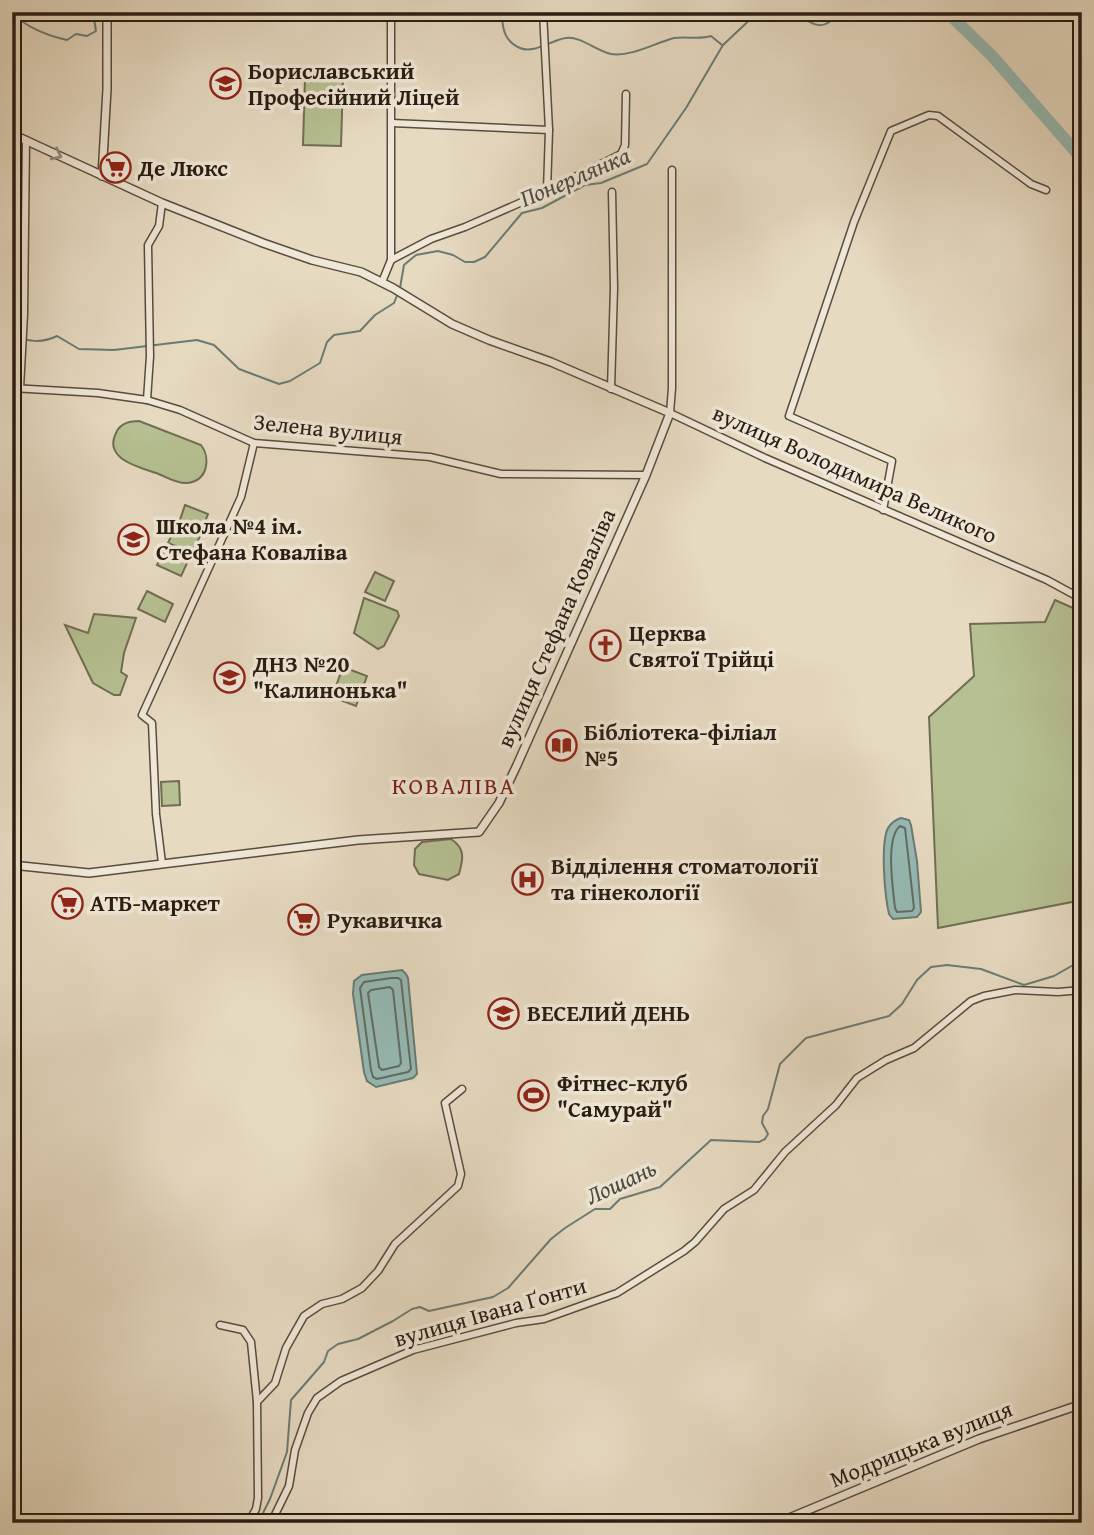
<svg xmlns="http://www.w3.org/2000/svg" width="1094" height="1535" font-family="'Gentium Book Plus',serif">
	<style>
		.green { fill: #b6c092; stroke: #706e52; stroke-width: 2 }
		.water { fill: #96bab4; stroke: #6a7b74; stroke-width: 2 }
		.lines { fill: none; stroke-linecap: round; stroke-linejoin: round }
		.shore { stroke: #606c64; stroke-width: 2 }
		.stream { stroke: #6a7b74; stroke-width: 2 }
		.river { stroke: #96bab4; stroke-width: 12 }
		.minor-casing { stroke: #584c3e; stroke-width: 9 }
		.tertiary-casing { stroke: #584c3e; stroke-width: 10 }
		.minor { stroke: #efe7d7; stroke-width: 6 }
		.tertiary { stroke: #efe7d7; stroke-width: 7 }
		.oneway { stroke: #968c7f }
		.labels { text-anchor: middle; stroke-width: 7; stroke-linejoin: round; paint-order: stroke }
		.poi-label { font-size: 23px; font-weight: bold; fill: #291d13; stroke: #efe7d7; text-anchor: start }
		.street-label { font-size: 23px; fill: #291d13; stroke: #efe7d7 }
		.water-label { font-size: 24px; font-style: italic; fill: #4a4c43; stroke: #efe7d7 }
		.neighbourhood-label { font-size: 24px; letter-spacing: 2px; fill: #7a1f14; stroke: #efe7d7 }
	</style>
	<rect width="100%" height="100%" fill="#e6dac1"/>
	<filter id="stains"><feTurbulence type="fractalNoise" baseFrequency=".00286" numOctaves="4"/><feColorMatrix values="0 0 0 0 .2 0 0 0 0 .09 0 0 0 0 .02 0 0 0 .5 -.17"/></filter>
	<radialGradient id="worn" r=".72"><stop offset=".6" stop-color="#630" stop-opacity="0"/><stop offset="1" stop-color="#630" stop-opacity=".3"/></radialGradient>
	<g class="green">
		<path d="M305,78L343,79L341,146L303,145Z"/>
		<path d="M139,421L201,445C211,458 208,481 187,483C177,484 165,476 156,473C139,467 103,459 116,433C120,423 129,421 139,421Z"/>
		<path d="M185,505L208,514L202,529L180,520Z"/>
		<path d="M177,523L201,534L192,553L168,543Z"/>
		<path d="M166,546L190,557L181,576L157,565Z"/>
		<path d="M375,572L394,581L385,601L365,592Z"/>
		<path d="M147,591L173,604L165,622L138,609Z"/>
		<path d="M364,598L397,611L399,616L384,646L378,649L354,633Z"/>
		<path d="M1055,600L1082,612V895L1072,902L938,928L929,717L974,676L970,624L1045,622Z"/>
		<path d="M94,614L136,618L124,653L121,672L127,676L120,695H114L93,683L65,625L88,633Z"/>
		<path d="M343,667L367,676L356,706L332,697Z"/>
		<path d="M179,781L180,805L162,806L161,782Z"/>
		<path d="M451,839C466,849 463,859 459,874L448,880L419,874L414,865L415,849L422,842Z"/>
	</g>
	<g class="water">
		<path d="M901,818L909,820L911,825L917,861L921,912L917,917L893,919L889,914C885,897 880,844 888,828C891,823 895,820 901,818Z"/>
		<path d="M402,970L406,974L408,978L417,1074L413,1078L376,1087L367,1081L364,1072L353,994L354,981L362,975Z"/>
	</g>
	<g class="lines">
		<g class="shore">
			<path d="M900,826L905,828L914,908L912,911L897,912L895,908C893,889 885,838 900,826Z"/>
			<path d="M391,978H398L401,980L411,1069L408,1072L377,1079L373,1077L371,1070L360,988L364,982Z"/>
			<path d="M390,987L393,990L401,1063L399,1066L382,1070L379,1067L368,993L371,990Z"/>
		</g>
		<g class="stream">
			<path d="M12,12C24,27 49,36 67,40L76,34L87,36L96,31L93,12"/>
			<path d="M502,12C502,28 504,41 520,48C534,54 551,40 566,38C581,36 596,51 611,54C631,57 655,43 674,38C687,36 699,40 711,36L722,45"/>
			<path d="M795,12C814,27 824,32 840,12"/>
			<path d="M400,288L404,265L416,255L438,251L453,255L465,262H474L485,257L522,213L542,208L585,185L601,183L647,164L686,108L723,45L758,12"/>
			<path d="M12,336C29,341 41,344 57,336L79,349L114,350L197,340L214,345L239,369L279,384L290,381L320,363L327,342L334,335L360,331L375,315L394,303L398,293"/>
			<path d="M258,1523L270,1499L287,1452L291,1400L324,1362L328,1351L338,1344L358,1339L393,1321L412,1309L420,1307L429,1311L493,1297L508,1288L551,1239L565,1228L595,1209H610L620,1199L660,1187L711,1140L759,1142L765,1139L768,1134L762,1123L763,1116L768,1109L780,1064L806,1038L889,1016L902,1004L917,980L931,967L947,965L981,969L1024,985L1054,976L1082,960"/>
		</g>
		<path class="river" d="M947,12L993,57L1082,159"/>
		<defs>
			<g id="minor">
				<path d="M543,12L549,130L547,191"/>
				<path d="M392,123L549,130"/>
				<path d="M672,170V388L670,413L765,458L1047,580L1082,599"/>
				<path d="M391,260L431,239L465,227L547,191L621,154L625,145L626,94"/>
				<path d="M12,273L24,275"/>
				<path d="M382,282L391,260V12"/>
				<path d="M12,388L98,393L147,400L180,410L254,443L430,457L501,474L646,475"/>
				<path d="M20,388L24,314L26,140"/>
				<path d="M611,389L614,288L612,192"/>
				<path d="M147,400L150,356L148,245L159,226L162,203"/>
				<path d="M883,510L892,461L789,416L854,222L891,131L929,115L938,116L1031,184L1046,190"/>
				<path d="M162,863L156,814L152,723L142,715L241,497L254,443"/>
				<path d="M220,1325L243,1330L251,1342L257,1402L258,1498L256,1509L248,1523"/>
				<path d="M257,1402L275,1383L286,1348L304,1316L322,1304L342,1299L362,1288L378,1271L395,1244L458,1186L461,1174L445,1103L462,1089"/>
				<path d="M271,1523L289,1486L295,1450L308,1413L317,1398L341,1381L413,1350L516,1323L544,1319L617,1293L684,1251L695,1242L724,1209L754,1190L785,1152L836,1105L857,1078L886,1060L914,1048L971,1001L984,996L1015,990L1058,992L1082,990"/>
			</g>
			<g id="tertiary">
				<path d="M12,134L162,203L263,243L312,260L361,272L393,288L452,324L489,340L551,362L670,413L646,475L517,765L499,803L479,832L358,840L89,873L12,865"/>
				<path d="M102,176L107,89V12"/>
				<path d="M777,1523L979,1439L1082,1404"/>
			</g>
		</defs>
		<use href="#minor" class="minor-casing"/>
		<use href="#tertiary" class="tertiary-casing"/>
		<use href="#minor" class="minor"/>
		<use href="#tertiary" class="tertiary"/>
	</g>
	<defs><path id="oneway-chevron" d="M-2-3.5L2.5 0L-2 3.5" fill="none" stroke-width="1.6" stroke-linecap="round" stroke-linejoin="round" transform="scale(1.75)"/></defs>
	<use class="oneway" href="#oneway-chevron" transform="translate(57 155) rotate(26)"/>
	<defs>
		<symbol id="university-ring" viewBox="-11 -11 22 22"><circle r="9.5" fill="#efe7d7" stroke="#8f2418" stroke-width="1.5"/><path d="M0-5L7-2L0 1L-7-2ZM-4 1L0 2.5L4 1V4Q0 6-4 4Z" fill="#8f2418"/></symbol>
		<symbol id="supermarket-ring" viewBox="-11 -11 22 22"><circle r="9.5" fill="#efe7d7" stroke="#8f2418" stroke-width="1.5"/><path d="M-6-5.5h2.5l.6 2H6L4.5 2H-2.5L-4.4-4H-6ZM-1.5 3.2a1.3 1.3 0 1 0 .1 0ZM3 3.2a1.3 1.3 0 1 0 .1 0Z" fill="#8f2418"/></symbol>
		<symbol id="school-ring" viewBox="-11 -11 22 22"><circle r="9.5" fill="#efe7d7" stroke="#8f2418" stroke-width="1.5"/><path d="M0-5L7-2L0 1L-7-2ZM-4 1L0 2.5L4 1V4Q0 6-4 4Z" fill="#8f2418"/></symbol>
		<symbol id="church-ring" viewBox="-11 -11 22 22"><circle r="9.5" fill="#efe7d7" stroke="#8f2418" stroke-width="1.5"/><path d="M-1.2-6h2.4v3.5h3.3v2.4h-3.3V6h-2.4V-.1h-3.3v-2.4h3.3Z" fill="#8f2418"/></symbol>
		<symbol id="library-ring" viewBox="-11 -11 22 22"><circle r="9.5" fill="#efe7d7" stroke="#8f2418" stroke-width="1.5"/><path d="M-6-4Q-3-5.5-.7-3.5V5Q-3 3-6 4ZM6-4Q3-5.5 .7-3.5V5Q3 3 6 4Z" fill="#8f2418"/></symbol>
		<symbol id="hospital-ring" viewBox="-11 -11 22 22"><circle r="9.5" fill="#efe7d7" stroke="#8f2418" stroke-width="1.5"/><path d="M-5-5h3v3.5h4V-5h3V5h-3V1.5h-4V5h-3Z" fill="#8f2418"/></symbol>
		<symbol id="stadium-ring" viewBox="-11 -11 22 22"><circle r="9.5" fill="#efe7d7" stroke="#8f2418" stroke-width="1.5"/><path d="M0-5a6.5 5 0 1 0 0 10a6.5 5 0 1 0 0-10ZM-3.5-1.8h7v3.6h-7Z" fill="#8f2418"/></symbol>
	</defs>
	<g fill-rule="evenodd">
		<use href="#university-ring" x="208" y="66" width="35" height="35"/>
		<use href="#supermarket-ring" x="98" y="150" width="35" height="35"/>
		<use href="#school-ring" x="116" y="522" width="35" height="35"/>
		<use href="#church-ring" x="588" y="628" width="35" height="35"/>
		<use href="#school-ring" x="212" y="660" width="35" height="35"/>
		<use href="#library-ring" x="544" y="728" width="35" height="35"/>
		<use href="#hospital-ring" x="510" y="862" width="35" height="35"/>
		<use href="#supermarket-ring" x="50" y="886" width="35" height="35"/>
		<use href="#supermarket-ring" x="286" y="902" width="35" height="35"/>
		<use href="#school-ring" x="486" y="996" width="35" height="35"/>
		<use href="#stadium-ring" x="516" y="1078" width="35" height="35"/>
	</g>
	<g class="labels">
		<g class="poi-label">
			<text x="248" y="79">Бориславський<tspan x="248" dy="26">Професійний Ліцей</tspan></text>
			<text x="138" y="176">Де Люкс</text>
			<text x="156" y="534">Школа №4 ім.<tspan x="156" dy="26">Стефана Коваліва</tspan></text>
			<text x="629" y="641">Церква<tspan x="629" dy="26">Святої Трійці</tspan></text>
			<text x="253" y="672">ДНЗ №20<tspan x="253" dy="26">"Калинонька"</tspan></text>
			<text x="584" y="740">Бібліотека-філіал<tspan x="584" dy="26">№5</tspan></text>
			<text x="551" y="874">Відділення стоматології<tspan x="551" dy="26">та гінекології</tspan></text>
			<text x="90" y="911">АТБ-маркет</text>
			<text x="327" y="928">Рукавичка</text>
			<text x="527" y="1021">ВЕСЕЛИЙ ДЕНЬ</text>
			<text x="557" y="1091">Фітнес-клуб<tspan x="557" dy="26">"Самурай"</tspan></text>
		</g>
		<g class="street-label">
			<text transform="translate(328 429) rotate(6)" y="8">Зелена вулиця</text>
			<text transform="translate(855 474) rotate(24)" y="8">вулиця Володимира Великого</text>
			<text transform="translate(556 628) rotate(-66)" y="8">вулиця Стефана Коваліва</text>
			<text transform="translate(490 1312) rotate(-16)" y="8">вулиця Івана Ґонти</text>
			<text transform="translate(921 1444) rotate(-22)" y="8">Модрицька вулиця</text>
		</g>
		<g class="water-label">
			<text transform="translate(575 177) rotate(-23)" y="8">Понерлянка</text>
			<text transform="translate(621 1182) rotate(-25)" y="8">Лошань</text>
		</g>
		<g class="neighbourhood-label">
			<text x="454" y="794">КОВАЛІВА</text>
		</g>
	</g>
	<rect width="1094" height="1535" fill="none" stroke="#e6dac1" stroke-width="42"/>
	<rect x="14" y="14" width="1066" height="1507" fill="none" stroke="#291d13" stroke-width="3.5"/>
	<rect x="21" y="21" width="1052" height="1493" fill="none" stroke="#291d13" stroke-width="2"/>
	<rect width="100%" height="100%" filter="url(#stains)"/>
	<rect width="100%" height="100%" fill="url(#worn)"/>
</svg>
